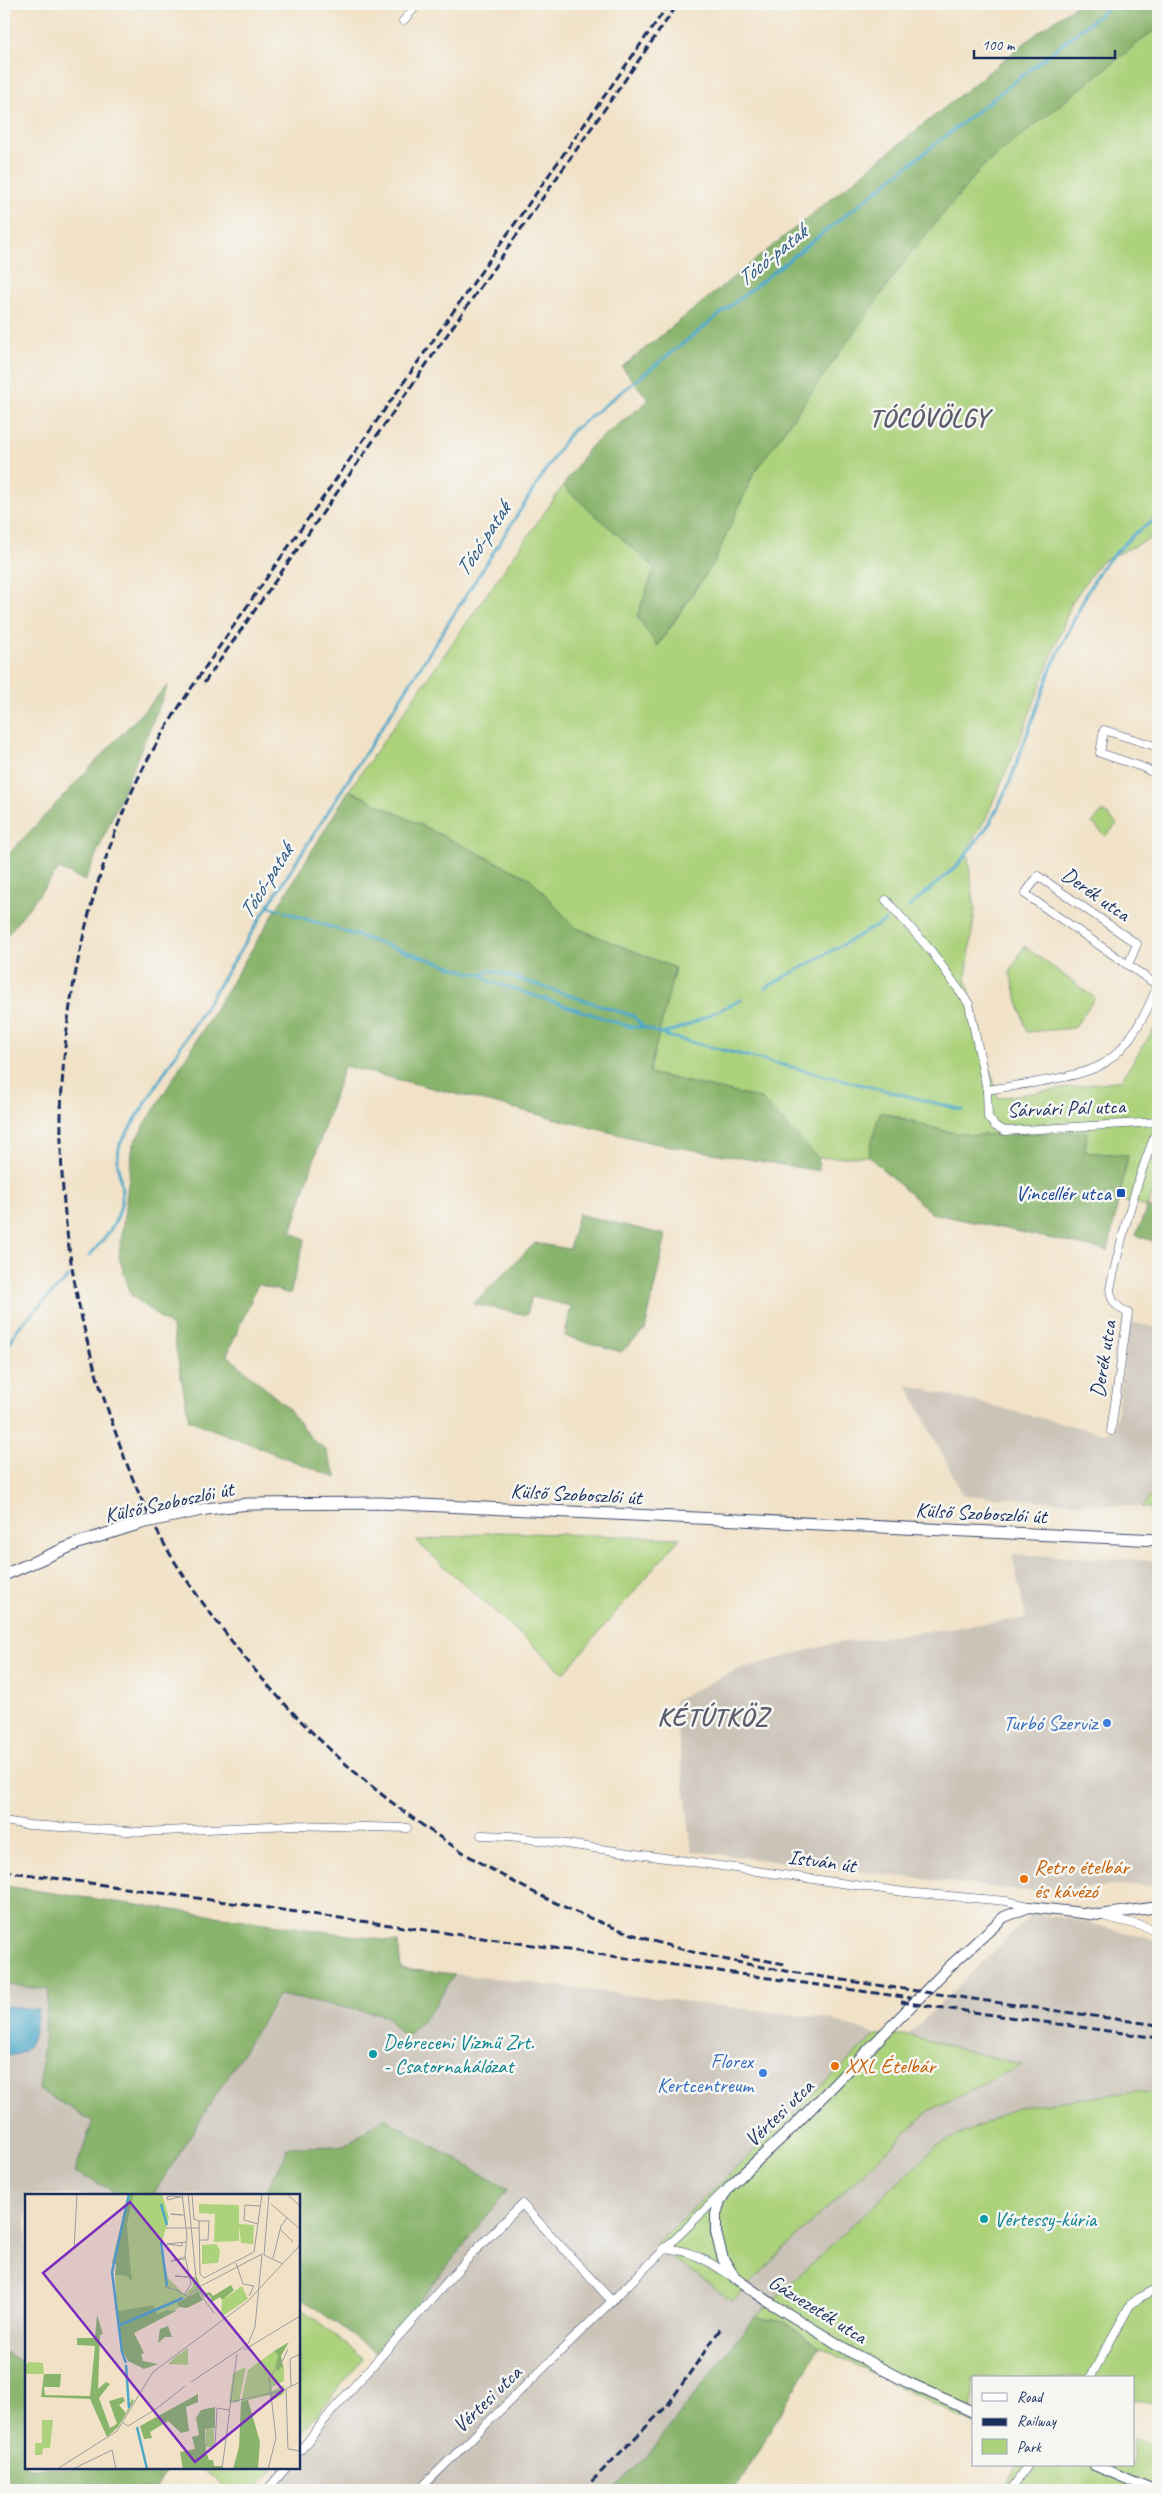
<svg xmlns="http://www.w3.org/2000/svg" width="1162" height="2494" font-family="Caveat,sans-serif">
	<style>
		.built { fill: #e3d1b6 }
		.industrial { fill: #cbc3b8 }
		.green { fill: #acd27c; stroke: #64806d }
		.forest { fill: #89b46c; stroke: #527265 }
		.water { fill: #4ba8c9; stroke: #336c94 }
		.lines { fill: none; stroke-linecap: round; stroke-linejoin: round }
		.stream { stroke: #4ba8c9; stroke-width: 3 }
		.street-casing { stroke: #3b4a6e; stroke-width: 9 }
		.secondary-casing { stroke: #3b4a6e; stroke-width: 12 }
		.primary-casing { stroke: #3b4a6e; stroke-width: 13 }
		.street { stroke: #fff; stroke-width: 8 }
		.secondary { stroke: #fff; stroke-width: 10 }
		.primary { stroke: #fff; stroke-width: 11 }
		.rail { stroke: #1b2f5e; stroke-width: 3; stroke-dasharray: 8 4; stroke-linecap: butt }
		.primary-bridge-casing { stroke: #3b4a6e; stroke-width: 13; stroke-linecap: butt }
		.primary-bridge { stroke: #fff; stroke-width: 11 }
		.transit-dot { fill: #1a4fb4; stroke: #f6f6f2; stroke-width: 2 }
		.shop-dot { fill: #3f7fe0; stroke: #f6f6f2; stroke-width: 2 }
		.food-dot { fill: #e8710a; stroke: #f6f6f2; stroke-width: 2 }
		.culture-dot { fill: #0f9aa8; stroke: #f6f6f2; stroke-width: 2 }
		.labels { text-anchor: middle; stroke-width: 5; stroke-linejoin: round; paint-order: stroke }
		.street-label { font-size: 21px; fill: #1b2f5e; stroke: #f6f6f2 }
		.transit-label { font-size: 21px; fill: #164399; stroke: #f6f6f2; text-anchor: end }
		.shop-label { font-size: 21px; fill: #366cbe; stroke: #f6f6f2; text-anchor: end }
		.food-label { font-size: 21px; fill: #c56008; stroke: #f6f6f2; text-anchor: start }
		.culture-label { font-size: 21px; fill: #0d838f; stroke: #f6f6f2; text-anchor: start }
		.water-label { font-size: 22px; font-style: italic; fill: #2c5983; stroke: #f6f6f2 }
		.district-label { font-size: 26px; font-weight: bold; letter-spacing: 1px; fill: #5c5d6c; stroke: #f6f6f2 }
		.inset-river { fill: none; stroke: #4ba8c9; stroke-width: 2.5 }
		.inset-road { fill: none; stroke: #9b9a9d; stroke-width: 1 }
		.view { fill: #7b2cbf; fill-opacity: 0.15; stroke: #7b2cbf; stroke-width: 2.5 }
		.inset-edge { fill: none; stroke: #1b2f5e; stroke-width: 2.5 }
	</style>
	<rect width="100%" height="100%" fill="#f6f6f2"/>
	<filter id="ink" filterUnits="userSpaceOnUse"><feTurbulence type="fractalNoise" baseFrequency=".02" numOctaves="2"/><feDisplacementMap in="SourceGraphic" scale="10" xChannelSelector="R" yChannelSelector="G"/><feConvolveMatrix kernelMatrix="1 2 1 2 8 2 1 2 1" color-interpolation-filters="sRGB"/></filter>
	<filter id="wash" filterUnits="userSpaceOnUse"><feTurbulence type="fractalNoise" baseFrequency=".0096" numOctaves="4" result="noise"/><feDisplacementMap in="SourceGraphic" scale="20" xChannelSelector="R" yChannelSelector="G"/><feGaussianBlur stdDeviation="1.12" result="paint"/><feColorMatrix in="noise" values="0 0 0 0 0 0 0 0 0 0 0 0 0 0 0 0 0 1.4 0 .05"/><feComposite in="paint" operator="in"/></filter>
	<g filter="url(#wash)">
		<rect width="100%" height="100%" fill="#f1e2c7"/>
		<path class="built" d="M1158,1180V1211L1147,1207Z"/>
		<g class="industrial">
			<path d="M1129,1322L1158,1328V1489L1141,1507L963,1495L907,1385L1106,1434L1115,1428Z"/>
			<path d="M1012,1554L1158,1561V1887L1136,1885L1022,1891L692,1851L674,1700L736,1670L831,1644L1026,1618Z"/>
			<path d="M1033,1913L1086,1922L1158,1941V2094L1136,2091L755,2316L648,2455L612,2490H270L288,2468H299V2454L508,2190L384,2119L344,2146L289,2147L264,2195H153L279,1995L385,2015L431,2011L455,1974L830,2019L875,2035L656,2245L733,2301L790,2243L930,2110L1021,2066L908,2035Z"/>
			<path d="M4,1984L49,1989L39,2090L93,2121L76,2171L122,2195H26V2364L4,2352Z"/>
		</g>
		<g class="green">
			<path d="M1158,27V535L1100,562L1072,602L1022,734L986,818L967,850L975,910L966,978L998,1098L1121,1080L1158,1023V1180L1147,1207L1119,1200L1128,1156L1085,1152L1087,1132C1050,1133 1009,1138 972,1135C940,1133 911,1119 880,1112L868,1156L818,1158L761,1099L649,1073L675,968L574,927L531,879L349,790L563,486L655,568L637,616L658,646L714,562L754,473L909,255L983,166Z"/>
			<path d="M1103,811L1117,824L1106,836L1092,823Z"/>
			<path d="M1024,946L1095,998L1074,1028L1027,1032L1010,973Z"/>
			<path d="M1158,1489V1510L1141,1507Z"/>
			<path d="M496,1532L680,1538L564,1673L416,1541Z"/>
			<path d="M875,2035H908L1022,2065L930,2110L790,2243L733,2301L655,2245Z"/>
			<path d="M1136,2091L1158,2094V2404L1133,2399V2378H973V2424L820,2347L784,2322L755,2317L937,2146L1018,2107Z"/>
			<path d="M299,2306L363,2358L299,2437Z"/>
			<path d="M1133,2440L1158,2445V2490H1003L1018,2465H1133Z"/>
			<path d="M201,2468H273L255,2490H229Z"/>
		</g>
		<g class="forest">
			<path d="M1078,4H1158V27L983,166L909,255L754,473L714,562L657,646L637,616L655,568L563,486L589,448L649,400L622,367L1041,30Z"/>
			<path d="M168,685L85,881L59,869L4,939V859Z"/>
			<path d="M349,790L531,879L574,927L675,968L649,1073L761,1099L818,1158L819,1171L653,1143L344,1066L291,1232L305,1239L290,1294L258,1284L227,1355L288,1408L311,1438L326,1450L337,1478L189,1420L172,1327L131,1295L119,1257L133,1144Z"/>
			<path d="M880,1112L939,1130L973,1135L1087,1132L1085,1152L1128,1155L1108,1251L931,1213L868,1156Z"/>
			<path d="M1147,1207L1158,1211V1243L1136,1235Z"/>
			<path d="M578,1214L666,1235L645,1330L621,1352L565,1336L571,1306L531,1297L527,1315L473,1304L535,1243L569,1249Z"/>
			<path d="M4,1886L398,1942L401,1969L455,1974L431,2011L405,2038L385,2015L279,1995L153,2195H122L75,2172L93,2121L39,2090L49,1990L4,1984Z"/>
			<path d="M384,2118L508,2189L378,2354L299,2296V2195H264L289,2147L344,2146Z"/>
			<path d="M755,2317L784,2322L820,2347L735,2490H612L648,2455Z"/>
			<path d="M4,2352L26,2364V2468H168L154,2490H4Z"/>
		</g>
		<path class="water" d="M4,2006L38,2009C34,2033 34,2058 4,2055Z"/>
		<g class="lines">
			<g class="stream">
				<path d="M268,906L281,910"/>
				<path d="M909,907L958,865L990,823L1009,784L1052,666L1086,595L1101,568L1133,535L1154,520"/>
				<path d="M285,912L471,973L481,974L489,981L631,1027H643L667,1036L963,1110"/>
				<path d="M481,974L491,970L633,1016L643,1027"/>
				<path d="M765,988L885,921"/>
				<path d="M662,1034L686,1026L741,1000"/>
				<path d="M89,1256C109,1234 126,1215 121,1183C118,1169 116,1159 120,1144L268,906L565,440L572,431L1113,4"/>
				<path d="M4,1355L17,1329L68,1277"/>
			</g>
		</g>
	</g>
	<g filter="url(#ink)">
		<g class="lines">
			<defs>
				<g id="street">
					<path d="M403,21L418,4"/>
					<path d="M1158,747L1104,730L1100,753L1142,767L1158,775"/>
					<path d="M886,900L932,952L969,1004L987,1090L988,1117L995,1126L1005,1131L1158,1122"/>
					<path d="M1128,965L1137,944L1038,876L1025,894L1157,985"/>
					<path d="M987,1090C1016,1085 1084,1078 1106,1062C1129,1047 1150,1008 1158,983"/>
					<path d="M1111,1431L1128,1313C1117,1307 1111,1302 1110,1289C1122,1234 1136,1180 1158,1128"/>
					<path d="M4,1821L29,1825L143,1832L292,1825L407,1828"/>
					<path d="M481,1835L510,1836L904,1892L1006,1901L1029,1906"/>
					<path d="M1103,1916L1158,1930"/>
					<path d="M664,2248C694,2251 708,2261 733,2277"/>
					<path d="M1090,2378L1130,2305L1139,2298L1158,2288"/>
					<path d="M299,2452L332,2411L472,2254L522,2204L611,2300"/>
					<path d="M267,2490L286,2468"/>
					<path d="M419,2490L723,2192"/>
					<path d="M1011,2490L1028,2465"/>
				</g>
				<g id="secondary">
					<path d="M973,2412L907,2382L854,2354L772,2304L735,2278L723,2259L716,2233V2214L720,2201L730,2186L792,2128L949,1967L1004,1917L1029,1907L1099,1915L1158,1907"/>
					<path d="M1094,2465L1154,2490"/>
				</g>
				<g id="primary">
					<path d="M206,1509L248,1504L380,1503L1158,1540"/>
					<path d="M4,1575L78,1543L141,1523"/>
				</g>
			</defs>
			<use href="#street" class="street-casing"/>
			<use href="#secondary" class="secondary-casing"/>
			<use href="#primary" class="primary-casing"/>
			<use href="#street" class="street"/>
			<use href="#secondary" class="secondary"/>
			<use href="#primary" class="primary"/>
			<g class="rail">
				<path d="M669,4C555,166 441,329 327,492C288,547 249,603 211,659C181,703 152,746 130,796C44,993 39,1218 111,1419C125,1461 140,1501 162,1540C180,1573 204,1605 227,1635C325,1764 452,1863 602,1923C684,1956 770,1969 856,1982C957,1997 1058,2011 1158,2025"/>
				<path d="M204,683L678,4"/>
				<path d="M4,1871L911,1998"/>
				<path d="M741,1956L785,1964"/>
				<path d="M901,2002L1158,2038"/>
				<path d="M583,2490L667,2406L721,2328"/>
			</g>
			<defs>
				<path id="primary-bridge" d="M141,1523L206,1509"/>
			</defs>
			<use href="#primary-bridge" class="primary-bridge-casing"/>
			<use href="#primary-bridge" class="primary-bridge"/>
		</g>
	</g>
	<rect class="transit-dot" x="1116" y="1188" width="10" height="10" rx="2.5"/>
	<g class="shop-dot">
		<circle cx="1107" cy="1723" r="5"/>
		<circle cx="763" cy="2073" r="5"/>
	</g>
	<g class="food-dot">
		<circle cx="1024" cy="1879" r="5"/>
		<circle cx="835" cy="2066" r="5"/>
	</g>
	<g class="culture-dot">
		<circle cx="373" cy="2054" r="5"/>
		<circle cx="984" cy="2219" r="5"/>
	</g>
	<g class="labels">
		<g class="street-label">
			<text transform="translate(1096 894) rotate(35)" y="7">Derék utca</text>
			<text transform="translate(1066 1108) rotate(-2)" y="7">Sárvári Pál utca</text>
			<text transform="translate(1103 1359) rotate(-81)" y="7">Derék utca</text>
			<text transform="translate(576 1494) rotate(3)" y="7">Külső Szoboszlói út</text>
			<text transform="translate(169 1502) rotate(-12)" y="7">Külső Szoboszlói út</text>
			<text transform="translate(981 1513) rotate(3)" y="7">Külső Szoboszlói út</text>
			<text transform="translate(822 1861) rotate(8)" y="7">István út</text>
			<text transform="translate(779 2113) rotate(-44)" y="7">Vértesi utca</text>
			<text transform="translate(818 2309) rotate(32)" y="7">Gázvezeték utca</text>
			<text transform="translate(487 2399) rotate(-44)" y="7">Vértesi utca</text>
		</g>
		<g class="transit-label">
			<text x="1111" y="1200">Vincellér utca</text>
		</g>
		<g class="shop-label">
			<text x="1097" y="1730">Turbó Szerviz</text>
			<text x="753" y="2068">Florex<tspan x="753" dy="24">Kertcentreum</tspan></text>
		</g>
		<g class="food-label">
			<text x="1034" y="1874">Retro ételbár<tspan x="1034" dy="24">és kávézó</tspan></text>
			<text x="845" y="2073">XXL Ételbár</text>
		</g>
		<g class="culture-label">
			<text x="383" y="2049">Debreceni Vízmű Zrt.<tspan x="383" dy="24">- Csatornahálózat</tspan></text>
			<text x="994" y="2226">Vértessy-kúria</text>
		</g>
		<g class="water-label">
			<text transform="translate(771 255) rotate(-39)" y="8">Tócó-patak</text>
			<text transform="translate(482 539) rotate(-57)" y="8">Tócó-patak</text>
			<text transform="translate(265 881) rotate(-58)" y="8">Tócó-patak</text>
		</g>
		<g class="district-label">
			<text x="929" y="426">TÓCÓVÖLGY</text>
			<text x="713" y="1725">KÉTÚTKÖZ</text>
		</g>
	</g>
	<g transform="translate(25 2194)">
		<rect width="275" height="275" fill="#f1e2c7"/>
		<path d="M109,0H137L144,24L135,54L143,84L160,101L168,92L167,83H172L176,93L178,100L169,98L152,109L154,113L150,117L142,116L132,120L128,111L92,117L90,81L102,82L106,78L102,31ZM174,10L214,11V30L229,31L228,50L216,49L214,31V47L189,48L190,20L174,19ZM191,50L195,56L193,69L177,70V51ZM217,92L223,105L196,123L197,106ZM163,154V171L143,170L149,164ZM249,157L253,162L252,170L259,176V187L247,193V197L259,191V200L246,207L245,201L216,208L223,176ZM5,168L18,169L19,180H0V170ZM221,173L214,208L204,209L208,179ZM17,226H28L25,254H18L17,261H10V249H17ZM181,235H189V253H181Z" fill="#acd27c"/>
		<path d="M103,0H109L102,31L107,88L102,82L90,81L91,70L87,69ZM206,91L209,96L197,106L195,103L187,108L185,101L179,103L178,100L185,98L188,102ZM173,97L178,106L162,114L154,113L152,109ZM128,111L132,120L142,116L151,117L109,139L119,159L116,160L118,167L133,170L119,175L103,167L98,157L92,117ZM72,121L78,140L75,141L73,195L81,188L85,190L74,204L85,234L92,230L84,207L98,203L100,207L94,211L101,219L107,205L109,207L93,233L82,243L65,205L16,203L19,180H36L35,193H19L20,201L65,202L70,152L52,151V144H70ZM143,132L147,143H140L133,149L135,135ZM264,148L256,162L259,176L256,173L253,177L250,173L253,162L249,157ZM173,200V208L161,213L164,237L156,239L143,227L125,238L127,244L119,245L115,232ZM223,206L235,248L233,275H208L214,253L216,208ZM190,213V234L180,235L181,257L184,266H188L189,272H197V275H158L155,258L170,255L167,243L174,241L171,224L176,216Z" fill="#89b46c"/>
		<path class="inset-river" d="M136,10L142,31M136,48L142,92M114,123L128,117M95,131L158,104M101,169L97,158L87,78L104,0M101,171L104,214M112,233L122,275"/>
		<path class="inset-road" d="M157,0L162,42L160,62L166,90L159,101M163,0L171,84L178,104L189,119M167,0L169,25L174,27L175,80L179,84L229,58L237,0M262,0L275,12M154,3L143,6L142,3L147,2L157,3M246,10L275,35M156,21L146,20L159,21M233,30L219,26L220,11L236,12M141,34H174M255,35L268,48M174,46H183L184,27H174M157,49V52L142,50L161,48M49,56L52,0M239,61L244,0M239,61L258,70M160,63L146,67L160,65M248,64L256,32L262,24M211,69L218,90L229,92L224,102M162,83L150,82L165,83M140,93L152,96L163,103L174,93L237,60M219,156L275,122M275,162V189M166,188L223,150L230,133L237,60M266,192L265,165L275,160M261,195L263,255L275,257M205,208L256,197L275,188M98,229L103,232L131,215L160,192M190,253L192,214L204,216M32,275L92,237L128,178L222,108L275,51M48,275L87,256L91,275M197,275L212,160M243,275L251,244L244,184L258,166L263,155"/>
		<path class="view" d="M105,8L258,196L170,268L18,79Z"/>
		<rect width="275" height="275" class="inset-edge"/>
	</g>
	<rect width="1162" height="2494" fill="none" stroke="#f6f6f2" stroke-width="20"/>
	<rect x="972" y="2376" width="162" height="90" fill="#f6f6f2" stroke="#9ea6b7"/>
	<rect x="982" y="2393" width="25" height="8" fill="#ffffff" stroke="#9ea6b7"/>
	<text x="1017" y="2402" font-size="15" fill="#1b2f5e">Road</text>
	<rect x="982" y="2418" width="25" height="8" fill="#1b2f5e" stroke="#9ea6b7"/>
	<text x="1017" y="2426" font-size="15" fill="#1b2f5e">Railway</text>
	<rect x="982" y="2439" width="25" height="15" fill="#acd27c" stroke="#9ea6b7"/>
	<text x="1017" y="2452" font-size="15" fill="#1b2f5e">Park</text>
	<path d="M974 50v8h141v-8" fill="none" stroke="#1b2f5e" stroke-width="2.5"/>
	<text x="982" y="50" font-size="15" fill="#1b2f5e" stroke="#f6f6f2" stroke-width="4" paint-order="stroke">100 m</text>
</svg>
